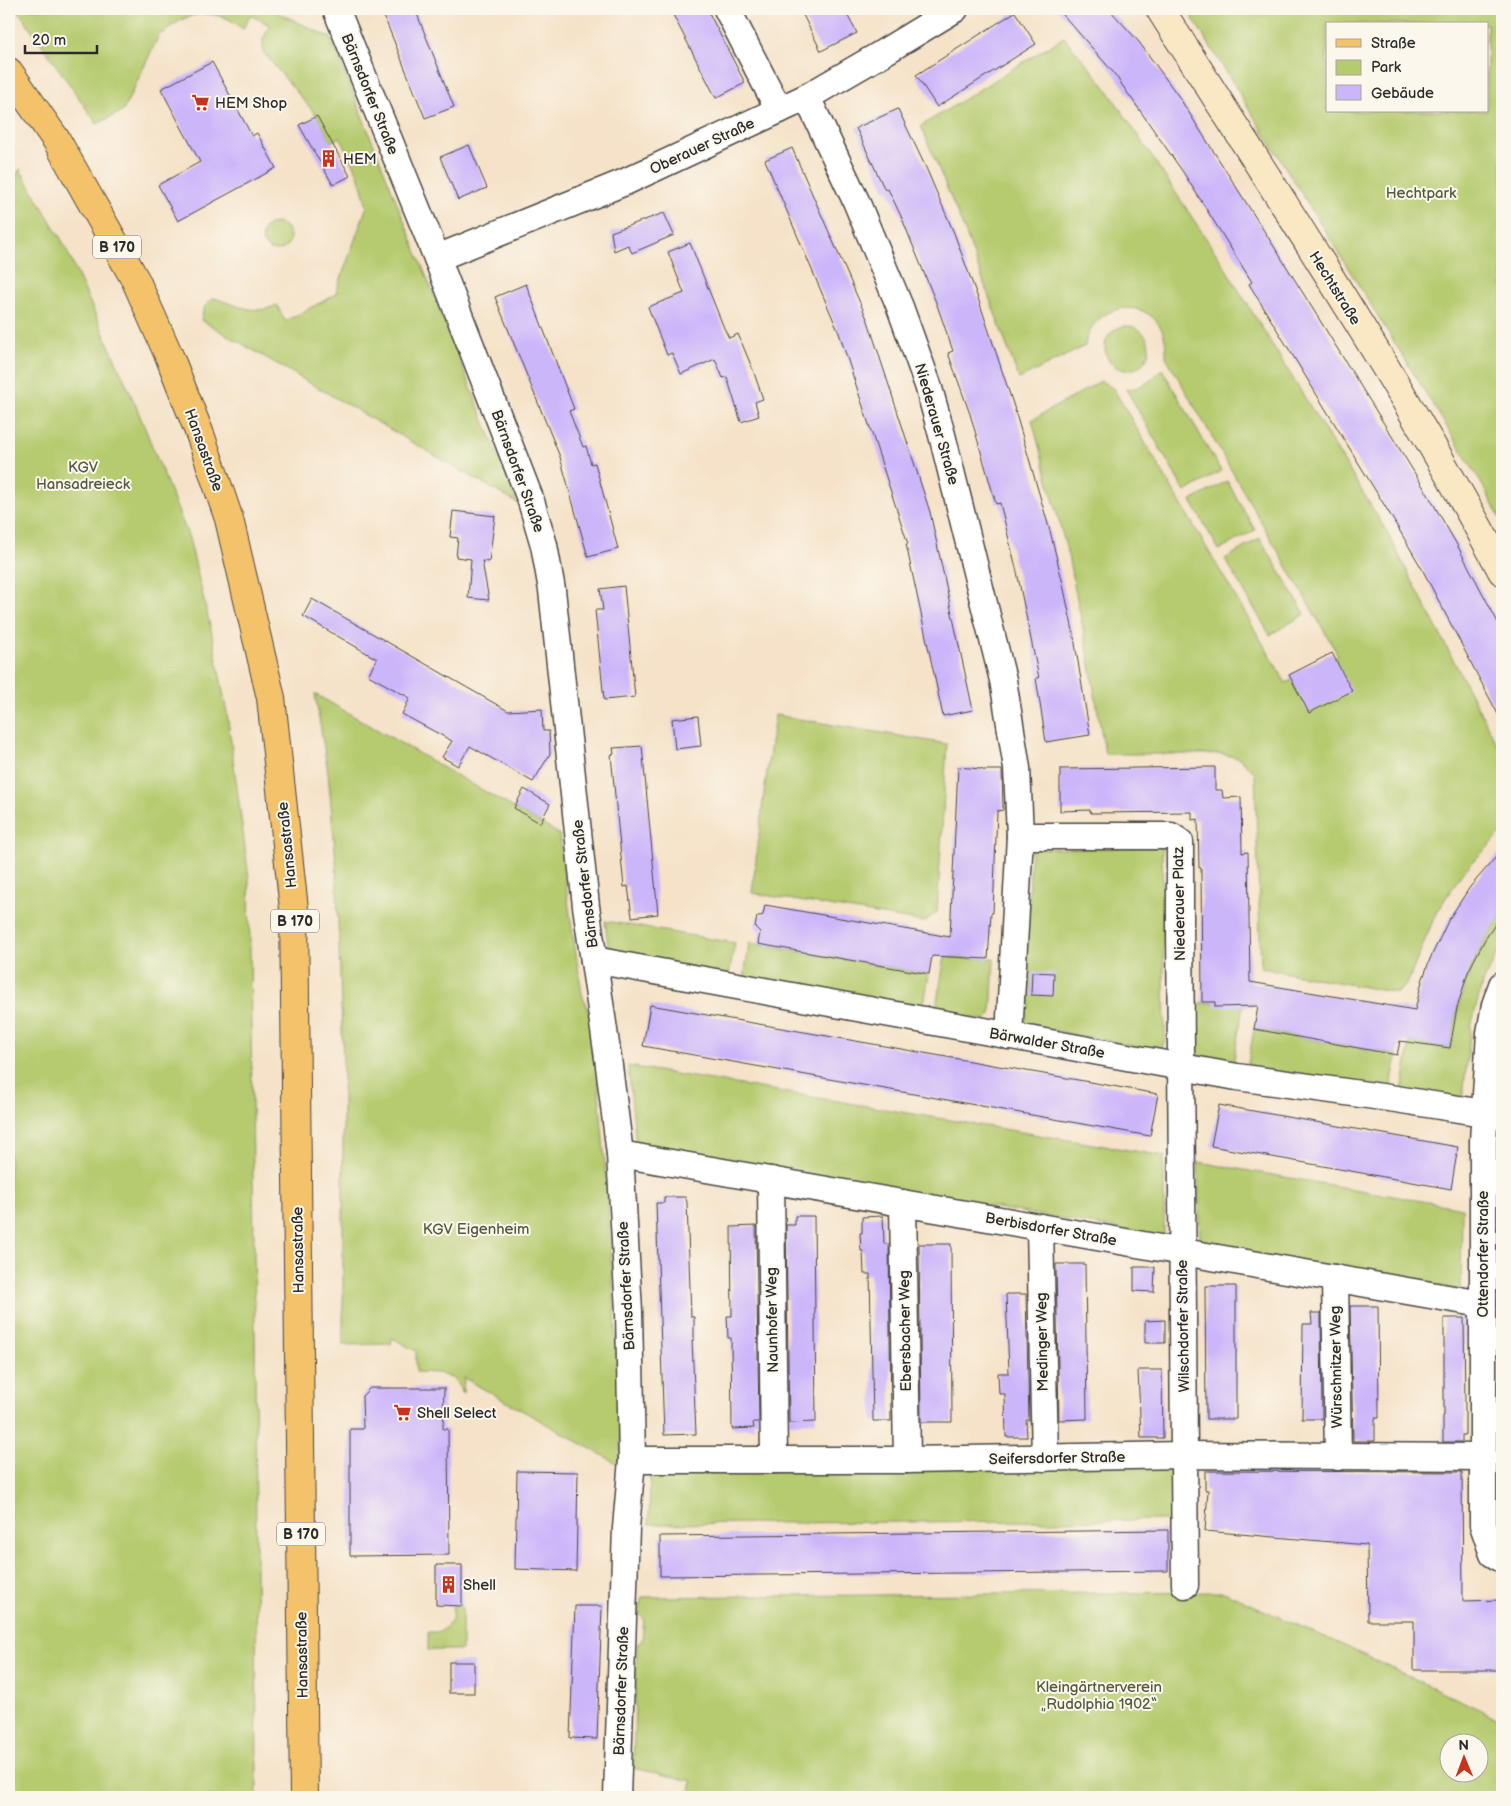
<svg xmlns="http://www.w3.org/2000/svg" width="1511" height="1806" font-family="'Balsamiq Sans',sans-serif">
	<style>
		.green { fill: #b6cb6f; stroke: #707b4d; fill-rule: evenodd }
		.building { fill: #ccb6fa }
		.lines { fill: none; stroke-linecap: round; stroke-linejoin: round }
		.street-casing { stroke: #494643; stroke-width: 29 }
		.secondary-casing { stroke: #494643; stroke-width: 30 }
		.primary-casing { stroke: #494643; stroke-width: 30 }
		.street { stroke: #fff; stroke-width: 26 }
		.secondary { stroke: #fae7c3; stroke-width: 28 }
		.primary { stroke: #f3c26a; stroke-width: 28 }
		.labels { text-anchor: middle; stroke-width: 4; stroke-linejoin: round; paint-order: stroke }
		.shield { fill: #fbf7ec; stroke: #696865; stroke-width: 1 }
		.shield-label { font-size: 14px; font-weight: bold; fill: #2b2b2b }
		.street-label { font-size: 15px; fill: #2b2b2b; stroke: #fbf7ec }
		.poi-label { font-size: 15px; fill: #2b2b2b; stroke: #fbf7ec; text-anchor: start }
		.park-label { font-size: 15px; fill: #555b3f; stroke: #fbf7ec }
	</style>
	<rect width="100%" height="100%" fill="#fbf7ec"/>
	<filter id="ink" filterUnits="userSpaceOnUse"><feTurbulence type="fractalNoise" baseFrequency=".02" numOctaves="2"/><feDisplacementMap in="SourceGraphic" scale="10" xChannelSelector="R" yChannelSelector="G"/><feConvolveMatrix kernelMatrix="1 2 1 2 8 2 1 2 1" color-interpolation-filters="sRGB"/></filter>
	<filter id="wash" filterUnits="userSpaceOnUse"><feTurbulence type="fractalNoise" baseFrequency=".0096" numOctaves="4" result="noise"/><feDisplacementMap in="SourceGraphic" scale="20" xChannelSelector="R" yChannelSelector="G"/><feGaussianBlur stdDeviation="1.12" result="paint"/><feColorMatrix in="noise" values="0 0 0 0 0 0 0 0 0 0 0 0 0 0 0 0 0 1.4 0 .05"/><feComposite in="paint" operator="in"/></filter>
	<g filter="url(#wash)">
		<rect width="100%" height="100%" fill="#f5e2c8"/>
		<g class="green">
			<path d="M17,9H270L331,38L517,503L201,320C203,310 205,303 214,298C236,305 255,316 277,305L285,321L335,295L367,206L357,171L340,137L331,142L317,116L263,52V39L270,25L250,15L243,29C237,25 232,20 226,18C202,9 181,16 164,33H160L123,111L97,124Z"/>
			<path d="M1187,9H1502V522L1478,477ZM1327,24H1487V111H1327Z"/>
			<path d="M1064,37L1105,86L1221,261L1387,532L1502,754V833L1462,873L1436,913L1407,984L1397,993L1261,968L1255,773L1239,758L1222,754H1105L1087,647L1067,551L1032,420L1101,381L1113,388L1286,683L1338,655L1166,357C1166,348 1166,339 1162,330C1144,293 1090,306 1085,346L1019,379L966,234L921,126Z"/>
			<path d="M20,169L64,244L136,406L189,538L212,634L227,713L249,878L255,1322L257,1797H9V189Z"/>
			<circle cx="276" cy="237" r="14"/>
			<circle cx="1127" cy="348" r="22"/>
			<path d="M1162,369L1221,471L1185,492L1126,389C1142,389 1152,380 1162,369Z"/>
			<path d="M1227,481L1255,530L1219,550L1191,501Z"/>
			<path d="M1260,538L1305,614L1270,635L1225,559Z"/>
			<path d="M315,694L559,834L569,908L582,994L590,1015L598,1079L607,1189L615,1312L621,1451L618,1464L464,1378L463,1394L454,1379L438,1373L416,1372V1351L392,1338L391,1344L343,1345V1061L336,861L328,772Z"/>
			<path d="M775,715L947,744L937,912L924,922L752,893L764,793Z"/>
			<path d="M1162,847L1165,1039L1162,1048L1154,1050L1023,1025L1031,851L1033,849Z"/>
			<path d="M1502,914V945L1482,984L1471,1027L1462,1103L1402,1092L1410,1042L1450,1048C1457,999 1472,954 1502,914Z"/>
			<path d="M605,921L735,943L729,975L609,953Z"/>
			<path d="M749,943L929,974L923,1010L744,979Z"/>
			<path d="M945,957L994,959L991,1015L986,1020L935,1013Z"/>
			<path d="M1197,1003H1215L1243,1006L1233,1065L1198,1057Z"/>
			<path d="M1254,1029L1397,1055L1390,1092L1247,1069Z"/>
			<path d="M628,1066L1164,1156V1237L636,1145Z"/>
			<path d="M1198,1162L1462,1208L1461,1290L1200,1244Z"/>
			<path d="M1165,1465L1172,1471L1173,1520L649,1524L650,1473Z"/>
			<path d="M1224,1592L1347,1647L1502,1720V1797H689L692,1781L633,1768L637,1644L642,1641L644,1619L638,1611L642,1597ZM1448,1744H1478V1774H1448Z"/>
			<path d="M453,1605L462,1606V1650H428V1632H440L452,1621Z"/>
		</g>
		<g id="blocks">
			<g class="building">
				<path d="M381,9H415L454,107L425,118Z"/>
				<path d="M670,9H707L745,83L716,98Z"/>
				<path d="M800,9H844L857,33L821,51Z"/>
				<path d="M1058,9H1109L1139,42L1179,97L1280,256L1427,493L1456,543L1502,630V722L1421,567L1391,516L1249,284L1252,282L1183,172L1113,72Z"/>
				<path d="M1015,12L1036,44L937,107L916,75Z"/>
				<path d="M212,62L252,136L257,133L276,168L178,221L158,185L200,162L161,89Z"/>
				<path d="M898,109L927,170L954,233L979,301L1014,407L1050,531L1062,580L1073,631L1090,735L1046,742L1036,678H1039L1017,572L1000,503L996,504L970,414L948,353L953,351L937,305L901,216L888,189L885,190L856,128Z"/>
				<path d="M317,116L350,176L333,185L299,125Z"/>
				<path d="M469,145L487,188L458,200L440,157Z"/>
				<path d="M792,148L868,321L930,512L973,710L943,716L906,544H908L839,333L765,160Z"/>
				<path d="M664,213L674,235L632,253L628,245L614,251L611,232Z"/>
				<path d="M690,243L724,328L729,338L738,334L753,370L763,399L755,402L759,416L741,422L727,377L723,378L715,359L681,374L672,353L667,355L648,307L684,293L668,252Z"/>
				<path d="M526,284L574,409L569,411L583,447L586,446L591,464L595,463L618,549L588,557L560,457L495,297Z"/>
				<path d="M453,511L495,516L489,562L482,561L489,600L468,598L471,559L456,557L458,538L450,537Z"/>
				<path d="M624,586L635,697L604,700L595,610H603L600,589Z"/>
				<path d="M312,599L508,711L542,709L543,731H549L550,754L533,782L470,746L458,766L442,757L452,741L402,714L410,698L368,675L377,659L303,616Z"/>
				<path d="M1332,653L1352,691L1309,713L1289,675Z"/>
				<path d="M698,716L701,746L675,749L672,719Z"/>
				<path d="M642,746L658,914L632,917L628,886L624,887L611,755L614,754L613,748Z"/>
				<path d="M958,767L981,769L982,770H1002L1003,810L997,811L993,913H991L988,959L932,956L929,974L758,944L760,932L755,927L757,917L763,915L765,905L950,937Z"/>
				<path d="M1215,767V790H1222L1223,798L1241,797L1242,853L1248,852L1250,982L1415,1010L1422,981L1430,959L1449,919L1470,887L1502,850V914L1484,941L1468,972L1457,1008L1450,1048L1400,1041L1397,1055L1254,1029L1258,1006L1215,1007V1002H1202L1201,868H1199L1198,819L1192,820V812L1091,813L1090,810L1060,811V769Z"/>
				<path d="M524,789L550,804L540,823L514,808Z"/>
				<path d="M1032,972L1054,973L1053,996L1031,995Z"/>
				<path d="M650,1005L1158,1094L1150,1136L643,1046Z"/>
				<path d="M1219,1105L1458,1147L1451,1189L1211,1146Z"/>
				<path d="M664,1197H685L687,1202L691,1317H694V1340H692L696,1434L664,1435L656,1203H664Z"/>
				<path d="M795,1216H814L816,1422L789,1423L786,1225H795Z"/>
				<path d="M883,1216L884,1244H889L891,1421H873L870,1274H864L863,1251H861L860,1233H862V1217Z"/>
				<path d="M756,1226L759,1422H753L754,1428L732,1429L731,1338H728L727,1316H732L731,1227Z"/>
				<path d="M919,1244H951L952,1422H921Z"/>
				<path d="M1056,1264H1085L1087,1419L1059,1420Z"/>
				<path d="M1134,1267H1155L1154,1292L1134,1291Z"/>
				<path d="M1205,1286H1236V1419H1206Z"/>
				<path d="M1006,1294H1026L1029,1420H1026L1027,1437H1006L1005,1394H999L998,1373H1009Z"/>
				<path d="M1350,1306H1378L1379,1418H1375V1441H1353Z"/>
				<path d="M1311,1313H1321L1322,1419H1302L1303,1324H1312Z"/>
				<path d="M1444,1318H1464L1465,1409V1435H1462V1442H1443V1416H1444Z"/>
				<path d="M1165,1320V1343H1145V1321Z"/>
				<path d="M1138,1370H1162L1163,1438H1141Z"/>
				<path d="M370,1388H444L443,1429H448L449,1555L350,1556V1429H363L362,1396Z"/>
				<path d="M517,1471L578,1472L576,1571L515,1569Z"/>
				<path d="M1205,1471L1462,1472L1463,1601L1502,1600V1670H1414V1621H1368L1367,1545L1205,1531L1208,1490H1205Z"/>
				<path d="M1168,1530V1571L660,1576V1536Z"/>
				<path d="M436,1565H462V1606L436,1605Z"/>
				<path d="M575,1606H602L597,1739L570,1738Z"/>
				<rect x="449" y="1662" width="25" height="31"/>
			</g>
		</g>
	</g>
	<g filter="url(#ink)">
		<use href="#blocks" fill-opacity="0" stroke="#494643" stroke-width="1"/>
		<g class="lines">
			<defs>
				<g id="street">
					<path d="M336,9L437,258L531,501L544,545L552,590L586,906L608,1058L620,1154L629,1311L632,1460L626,1528L617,1797"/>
					<path d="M727,9L779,110"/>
					<path d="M807,97L856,201L900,307L928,385L942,435L1003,680L1017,768L1020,836L1009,1036"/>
					<path d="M437,258L625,182L779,110L807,97L876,57L955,9"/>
					<path d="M1020,836H1171L1180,842V920L1185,1585"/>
					<path d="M594,960L1237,1077L1396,1099L1502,1116"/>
					<path d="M1502,985L1495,1005L1490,1033L1483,1141V1525L1493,1554L1502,1559"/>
					<path d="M620,1154L1482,1304"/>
					<path d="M771,1180L774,1460"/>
					<path d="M903,1203L907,1460"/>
					<path d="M1040,1227L1045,1458"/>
					<path d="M1335,1278L1338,1457"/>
					<path d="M632,1460H907L1184,1455L1483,1457"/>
				</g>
				<path id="secondary" d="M1160,9C1277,194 1399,378 1502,571"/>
				<path id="primary" d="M9,72L57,141L136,281L170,358L201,437L229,519L271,698L294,909L304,1797"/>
			</defs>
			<use href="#street" class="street-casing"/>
			<use href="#secondary" class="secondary-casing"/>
			<use href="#primary" class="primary-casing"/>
			<use href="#street" class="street"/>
			<use href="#secondary" class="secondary"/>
			<use href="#primary" class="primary"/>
		</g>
	</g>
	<defs>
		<symbol id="supermarket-bare" viewBox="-9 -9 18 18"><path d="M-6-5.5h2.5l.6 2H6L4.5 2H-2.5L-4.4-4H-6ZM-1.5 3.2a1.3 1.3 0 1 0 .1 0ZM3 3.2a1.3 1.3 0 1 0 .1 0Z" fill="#c8321e" stroke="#fbf7ec" stroke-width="2.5" paint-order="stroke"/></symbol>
		<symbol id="building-bare" viewBox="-9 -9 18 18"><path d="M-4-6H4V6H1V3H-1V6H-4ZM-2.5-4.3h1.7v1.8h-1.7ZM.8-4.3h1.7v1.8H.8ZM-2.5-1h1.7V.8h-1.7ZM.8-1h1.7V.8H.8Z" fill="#c8321e" stroke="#fbf7ec" stroke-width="2.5" paint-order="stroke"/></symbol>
	</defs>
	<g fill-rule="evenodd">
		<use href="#supermarket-bare" x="188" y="90" width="25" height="25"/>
		<use href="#building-bare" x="316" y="146" width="25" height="25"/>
		<use href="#supermarket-bare" x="390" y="1400" width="25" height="25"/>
		<use href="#building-bare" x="436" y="1572" width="25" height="25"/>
	</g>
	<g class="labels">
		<g class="shield">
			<rect x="93" y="235.5" width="48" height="23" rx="4"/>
			<rect x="271" y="909.5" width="48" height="23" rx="4"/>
			<rect x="277" y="1522.5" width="48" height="23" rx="4"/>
		</g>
		<g class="shield-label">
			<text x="117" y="252">B 170</text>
			<text x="295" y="926">B 170</text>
			<text x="301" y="1539">B 170</text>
		</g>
		<g class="street-label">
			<text transform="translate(370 94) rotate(68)" y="5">Bärnsdorfer Straße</text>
			<text transform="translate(702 146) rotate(-25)" y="5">Oberauer Straße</text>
			<text transform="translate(1335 288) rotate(58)" y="5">Hechtstraße</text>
			<text transform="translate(937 424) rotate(74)" y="5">Niederauer Straße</text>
			<text transform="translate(204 450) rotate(70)" y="5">Hansastraße</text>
			<text transform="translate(518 471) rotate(70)" y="5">Bärnsdorfer Straße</text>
			<text transform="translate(287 845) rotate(-96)" y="5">Hansastraße</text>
			<text transform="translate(585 884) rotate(-97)" y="5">Bärnsdorfer Straße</text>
			<text transform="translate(1179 904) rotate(-91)" y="5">Niederauer Platz</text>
			<text transform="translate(1047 1043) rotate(10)" y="5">Bärwalder Straße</text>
			<text transform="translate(1051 1229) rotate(10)" y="5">Berbisdorfer Straße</text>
			<text transform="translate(298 1250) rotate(-91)" y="5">Hansastraße</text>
			<text transform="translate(1483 1254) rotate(-90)" y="5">Ottendorfer Straße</text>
			<text transform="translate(626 1286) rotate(-93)" y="5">Bärnsdorfer Straße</text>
			<text transform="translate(772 1320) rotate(-91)" y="5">Naunhofer Weg</text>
			<text transform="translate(1183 1326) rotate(-91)" y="5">Wilschdorfer Straße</text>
			<text transform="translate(905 1331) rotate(-91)" y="5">Ebersbacher Weg</text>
			<text transform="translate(1042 1342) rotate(-91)" y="5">Medinger Weg</text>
			<text transform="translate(1336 1367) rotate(-91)" y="5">Würschnitzer Weg</text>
			<text transform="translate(1057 1458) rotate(-1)" y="5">Seifersdorfer Straße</text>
			<text transform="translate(302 1655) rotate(-91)" y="5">Hansastraße</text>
			<text transform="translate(621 1691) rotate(-88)" y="5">Bärnsdorfer Straße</text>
		</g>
		<g class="poi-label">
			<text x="215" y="108">HEM Shop</text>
			<text x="343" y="164">HEM</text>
			<text x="417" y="1418">Shell Select</text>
			<text x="463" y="1590">Shell</text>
		</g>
		<g class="park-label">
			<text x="1421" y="198">Hechtpark</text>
			<text x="83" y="472">KGV<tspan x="83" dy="17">Hansadreieck</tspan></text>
			<text x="476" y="1234">KGV Eigenheim</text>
			<text x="1099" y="1692">Kleingärtnerverein<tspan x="1099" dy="17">„Rudolphia 1902“</tspan></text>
		</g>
	</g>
	<rect width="1511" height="1806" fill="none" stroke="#fbf7ec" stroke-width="30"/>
	<rect x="1326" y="22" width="162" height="90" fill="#fbf7ec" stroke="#a8a59f"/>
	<rect x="1336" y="39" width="25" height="8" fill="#f3c26a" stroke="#a8a59f"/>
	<text x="1371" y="48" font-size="15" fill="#2b2b2b">Straße</text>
	<rect x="1336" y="60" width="25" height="15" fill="#b6cb6f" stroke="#a8a59f"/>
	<text x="1371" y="72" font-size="15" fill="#2b2b2b">Park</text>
	<rect x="1336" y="85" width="25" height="15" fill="#ccb6fa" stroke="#a8a59f"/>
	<text x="1371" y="98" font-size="15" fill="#2b2b2b">Gebäude</text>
	<g transform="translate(1464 1758) rotate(359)"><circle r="24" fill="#fbf7ec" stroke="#a8a59f"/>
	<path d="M0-4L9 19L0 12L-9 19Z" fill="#c8321e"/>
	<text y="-8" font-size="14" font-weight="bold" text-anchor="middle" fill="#2b2b2b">N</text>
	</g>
	<path d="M25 45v8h72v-8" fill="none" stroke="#2b2b2b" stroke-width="2.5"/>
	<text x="32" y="45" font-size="15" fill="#2b2b2b" stroke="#fbf7ec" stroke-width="4" paint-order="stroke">20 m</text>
</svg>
